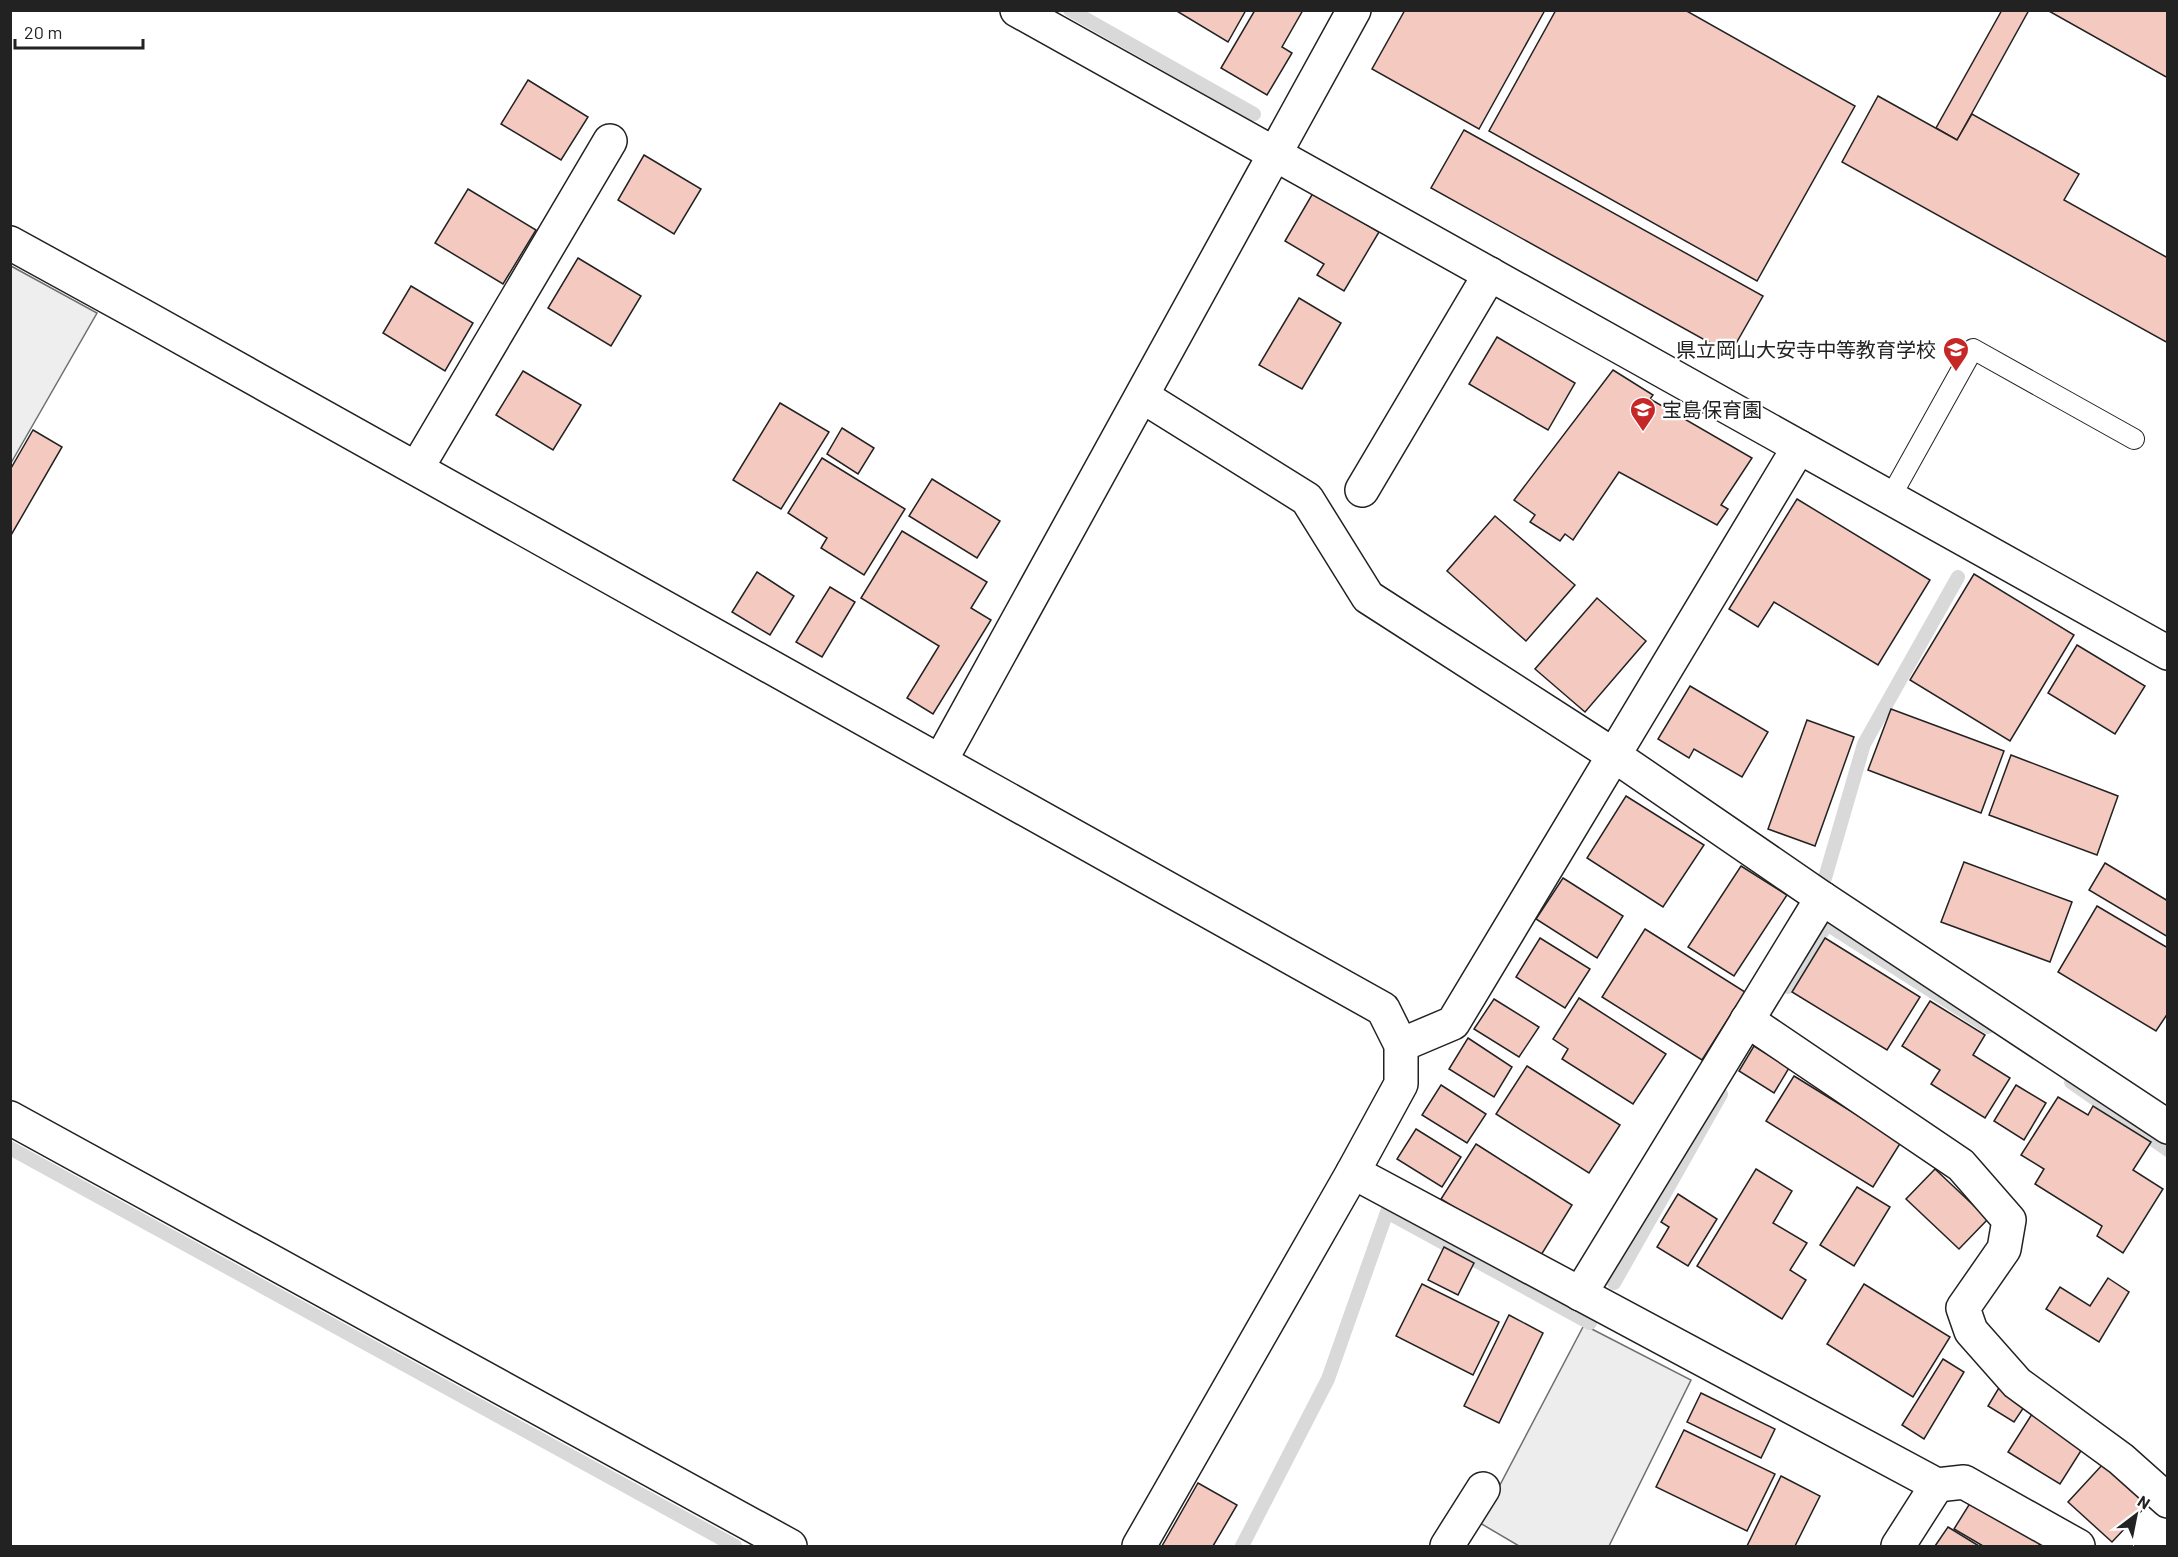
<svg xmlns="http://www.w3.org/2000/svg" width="2178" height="1557" font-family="Barlow,'Noto Sans JP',sans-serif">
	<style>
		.green { fill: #eee; stroke: #6f6f6f; stroke-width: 1.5 }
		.parking { fill: #ededed; stroke: #6f6f6f; stroke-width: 1.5 }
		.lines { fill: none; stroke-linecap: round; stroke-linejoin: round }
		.stream { stroke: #d9d9d9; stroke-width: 14 }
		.building { fill: #f3c9c0; stroke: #222; stroke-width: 1.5 }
		.lane-casing { stroke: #222; stroke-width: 22 }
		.street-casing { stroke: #222; stroke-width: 36 }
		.lane { stroke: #fff; stroke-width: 20 }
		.street { stroke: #fff; stroke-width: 33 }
		.labels { text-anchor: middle; stroke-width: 4.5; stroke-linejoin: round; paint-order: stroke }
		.poi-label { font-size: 20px; fill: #222; stroke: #fff; text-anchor: end }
	</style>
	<rect width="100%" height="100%" fill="#fff"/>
	<path class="green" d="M11,266L97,313L11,463Z"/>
	<path class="parking" d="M1584,1325L1691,1380L1609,1546H1519L1480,1523Z"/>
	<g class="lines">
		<g class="stream">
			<path d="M1070,10L1254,114"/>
			<path d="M1825,878L1864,744L1958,577"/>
			<path d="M1788,987L1827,924L1988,1027"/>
			<path d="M2071,1082L2168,1150"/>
			<path d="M10,1148L735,1546"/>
			<path d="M1614,1283L1721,1094"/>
			<path d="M1242,1546L1328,1379L1387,1212L1590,1323"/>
		</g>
	</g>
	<g class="building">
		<path d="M1175,10H1246L1228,42Z"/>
		<path d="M1255,10H1303L1282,47L1292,53L1267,95L1221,68Z"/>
		<path d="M1405,10H1545L1479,129L1372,69Z"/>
		<path d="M1556,10H1685L1855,106L1757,281L1489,131Z"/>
		<path d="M2002,10H2029L1957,140L1936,128Z"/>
		<path d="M2047,10H2168V78Z"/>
		<path d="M528,80L588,117L561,160L501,124Z"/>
		<path d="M1878,96L1957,140L1972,114L2079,174L2064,200L2168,258V343L1842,162Z"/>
		<path d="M1464,130L1763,296L1730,354L1431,188Z"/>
		<path d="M644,155L701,189L674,234L618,200Z"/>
		<path d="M468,189L536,230L503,284L435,243Z"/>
		<path d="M1313,193L1379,232L1344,291L1317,275L1324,264L1285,241Z"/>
		<path d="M578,258L641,296L611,346L548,308Z"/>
		<path d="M411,286L473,323L445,371L383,333Z"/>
		<path d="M1299,298L1341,323L1302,389L1259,365Z"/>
		<path d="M1497,337L1575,383L1548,430L1469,384Z"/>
		<path d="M1613,370L1653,395L1650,399L1752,458L1721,505L1728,509L1717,525L1619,472L1573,540L1565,534L1560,541L1530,522L1535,515L1514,500Z"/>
		<path d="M523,371L581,405L553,450L496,415Z"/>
		<path d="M780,403L829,432L781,509L733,480Z"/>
		<path d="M842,428L874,448L858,474L827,454Z"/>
		<path d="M33,430L62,447L10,537V470Z"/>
		<path d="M822,458L905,509L864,575L821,548L827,538L788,513Z"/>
		<path d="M932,479L1000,521L977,558L909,516Z"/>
		<path d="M1797,499L1930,580L1878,665L1774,602L1758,627L1729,609Z"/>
		<path d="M1495,516L1575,585L1526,641L1447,571Z"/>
		<path d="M902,531L987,582L971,608L991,620L933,714L907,698L939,646L861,598Z"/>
		<path d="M757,572L794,596L770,635L732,612Z"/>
		<path d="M1974,574L2074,635L2010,741L1910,680Z"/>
		<path d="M830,587L855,602L822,657L796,642Z"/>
		<path d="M1597,598L1646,641L1585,712L1535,669Z"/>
		<path d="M2077,645L2145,686L2115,734L2048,693Z"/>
		<path d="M1690,686L1768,732L1742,777L1694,749L1689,758L1658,739Z"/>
		<path d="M1891,709L2004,751L1981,813L1868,770Z"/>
		<path d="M1807,720L1854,737L1815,846L1768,829Z"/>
		<path d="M2011,755L2118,796L2097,855L1989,815Z"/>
		<path d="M1626,796L1704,845L1663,907L1587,858Z"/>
		<path d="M1964,862L2072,902L2050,962L1941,922Z"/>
		<path d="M2105,863L2168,901V937L2089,890Z"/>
		<path d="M1741,866L1787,895L1734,976L1688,947Z"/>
		<path d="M1563,878L1623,916L1597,958L1536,919Z"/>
		<path d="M2097,906L2168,948V1013L2156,1031L2058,972Z"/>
		<path d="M1645,929L1745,992L1702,1060L1602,997Z"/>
		<path d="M1540,938L1590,969L1565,1008L1516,977Z"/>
		<path d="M1825,938L1920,997L1887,1050L1792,992Z"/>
		<path d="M1579,998L1666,1054L1633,1104L1562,1059L1568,1049L1553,1039Z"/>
		<path d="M1494,999L1539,1027L1519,1057L1474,1029Z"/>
		<path d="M1930,1001L1985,1035L1973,1055L2010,1078L1985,1118L1931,1084L1940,1070L1902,1046Z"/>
		<path d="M1468,1038L1512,1067L1494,1097L1449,1069Z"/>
		<path d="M1754,1046L1789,1068L1774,1093L1739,1071Z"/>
		<path d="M1527,1066L1620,1125L1589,1173L1496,1114Z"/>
		<path d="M1794,1076L1901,1142L1873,1187L1766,1121Z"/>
		<path d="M1441,1085L1486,1114L1467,1143L1422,1115Z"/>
		<path d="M2016,1085L2046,1103L2024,1140L1994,1121Z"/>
		<path d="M2058,1097L2088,1115L2093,1106L2151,1142L2133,1170L2163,1189L2123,1253L2097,1236L2102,1226L2035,1184L2044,1169L2021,1155Z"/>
		<path d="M1416,1129L1461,1157L1442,1187L1397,1159Z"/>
		<path d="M1476,1144L1572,1205L1538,1260L1441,1199Z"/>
		<path d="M1756,1169L1792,1191L1773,1223L1807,1243L1790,1270L1806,1280L1782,1319L1697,1266Z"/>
		<path d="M1935,1169L1988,1219L1959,1249L1906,1199Z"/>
		<path d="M1857,1187L1890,1207L1854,1266L1820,1245Z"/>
		<path d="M1678,1194L1717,1219L1688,1266L1657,1247L1669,1227L1661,1222Z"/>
		<path d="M1444,1247L1474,1263L1458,1295L1428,1280Z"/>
		<path d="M2108,1278L2129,1292L2099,1342L2046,1309L2060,1287L2090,1306Z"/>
		<path d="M1422,1284L1499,1322L1473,1375L1396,1336Z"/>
		<path d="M1864,1284L1950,1337L1913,1397L1827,1344Z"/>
		<path d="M1509,1315L1543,1333L1499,1423L1464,1406Z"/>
		<path d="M1943,1359L1964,1372L1924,1439L1902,1425Z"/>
		<path d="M2003,1381L2030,1398L2014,1422L1988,1406Z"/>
		<path d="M1701,1393L1775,1429L1761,1458L1687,1422Z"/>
		<path d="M2032,1414L2084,1446L2060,1484L2008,1452Z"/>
		<path d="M1684,1430L1775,1474L1747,1531L1656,1487Z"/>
		<path d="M2103,1464L2147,1505L2112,1542L2068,1502Z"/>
		<path d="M1781,1476L1820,1496L1795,1546H1747Z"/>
		<path d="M1198,1483L1237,1505L1213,1546H1162Z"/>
		<path d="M1972,1500L2041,1543L2038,1546H1983L1954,1529Z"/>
		<path d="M1948,1527L1979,1546H1935Z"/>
	</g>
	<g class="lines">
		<defs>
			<path id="lane" d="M1890,498L1973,349L2134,439"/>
			<g id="street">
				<path d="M1017,10L2168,653"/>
				<path d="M10,243C470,495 928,751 1383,1009L1401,1045V1084L1353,1172L1139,1546"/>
				<path d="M1142,396L1307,499L1368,597L1615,756L1822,898"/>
				<path d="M418,466L610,141"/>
				<path d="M1362,490L1490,274"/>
				<path d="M942,758L1354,10"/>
				<path d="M1747,1020L1961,1165L2009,1220L2004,1249L1963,1308L1971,1331L2017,1383L2121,1459L2168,1501"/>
				<path d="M1401,1045L1453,1023L1799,447"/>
				<path d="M10,1118L790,1546"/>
				<path d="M1353,1172L1937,1485L1964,1482L2078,1546"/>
				<path d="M1580,1294L1822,898L2168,1127"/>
				<path d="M1447,1546L1483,1489"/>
				<path d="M1898,1546L1937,1485"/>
			</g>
		</defs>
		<use href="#lane" class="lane-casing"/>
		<use href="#street" class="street-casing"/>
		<use href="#lane" class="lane"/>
		<use href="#street" class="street"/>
	</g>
	<defs>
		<symbol id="school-pin" viewBox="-11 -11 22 30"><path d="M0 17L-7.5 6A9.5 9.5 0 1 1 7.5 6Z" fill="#c62828" stroke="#fff"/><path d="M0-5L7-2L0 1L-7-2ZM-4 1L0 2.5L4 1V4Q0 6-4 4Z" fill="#fff"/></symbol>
	</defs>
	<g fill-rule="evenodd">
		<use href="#school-pin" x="1941" y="335" width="30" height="40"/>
		<use href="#school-pin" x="1628" y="395" width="30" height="40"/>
	</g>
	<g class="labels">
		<g class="poi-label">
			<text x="1936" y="357">県立岡山大安寺中等教育学校</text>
			<text x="1662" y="417" text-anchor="start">宝島保育園</text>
		</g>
	</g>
	<rect width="2178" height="1557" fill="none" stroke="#222222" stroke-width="24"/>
	<g transform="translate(2136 1515) rotate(32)" stroke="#ffffff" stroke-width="4.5" paint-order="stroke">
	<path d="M0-4.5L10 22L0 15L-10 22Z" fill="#222222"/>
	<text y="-9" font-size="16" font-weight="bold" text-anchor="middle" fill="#222222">N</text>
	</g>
	<path d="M15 39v9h128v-9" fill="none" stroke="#222222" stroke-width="3"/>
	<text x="24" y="39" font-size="18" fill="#222222" stroke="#ffffff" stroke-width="4.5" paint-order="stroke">20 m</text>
</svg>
